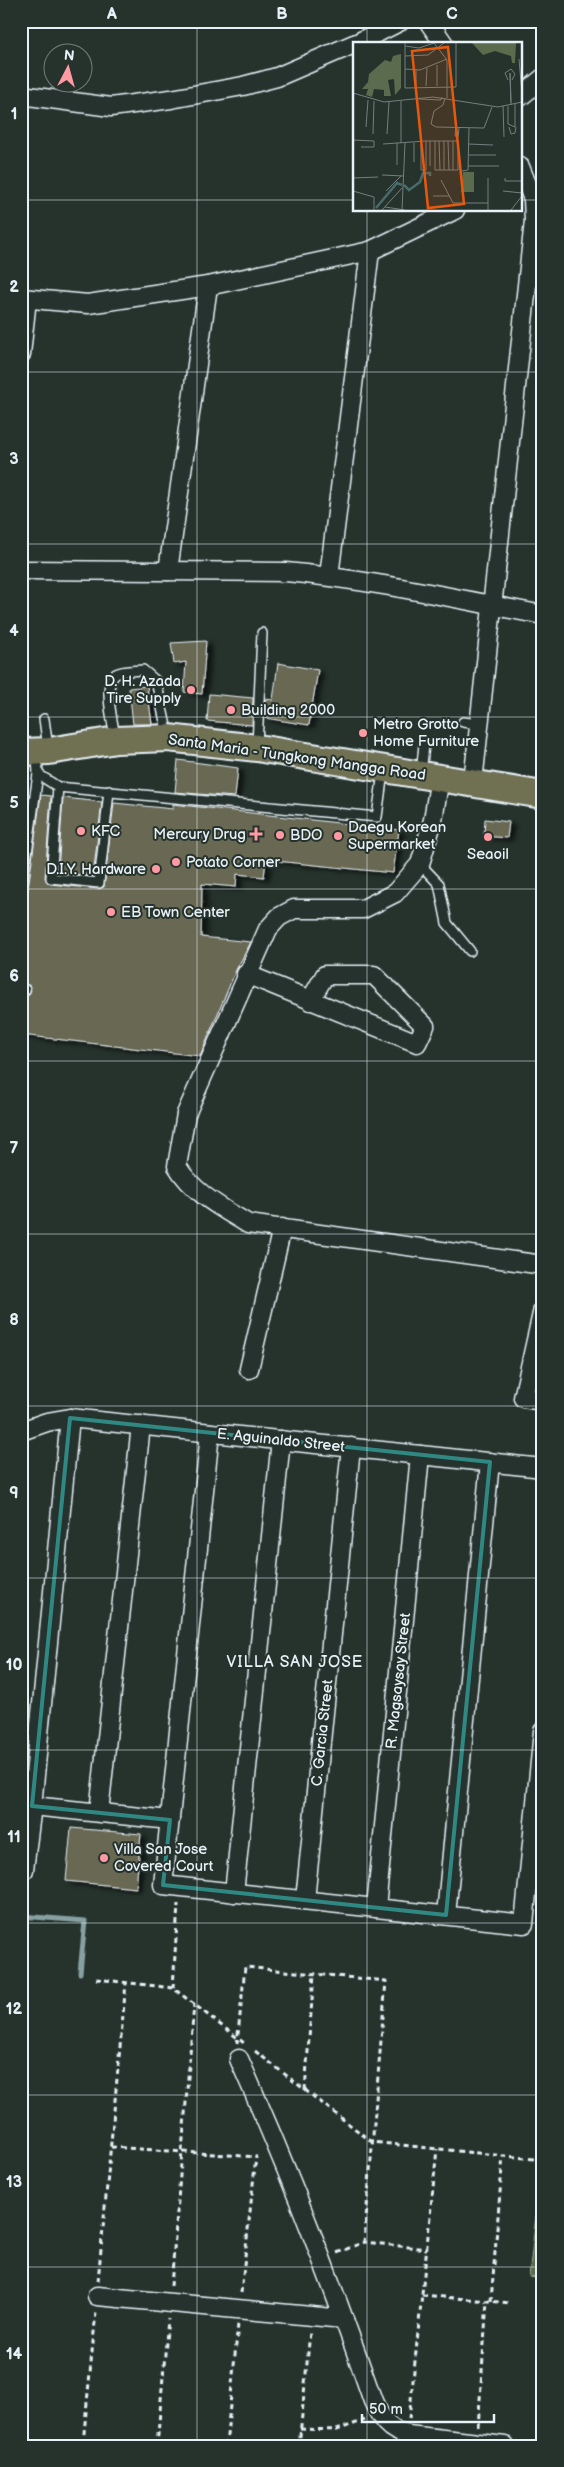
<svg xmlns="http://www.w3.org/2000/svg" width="564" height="2467" font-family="'Balsamiq Sans',sans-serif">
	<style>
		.green { fill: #5a6b4e; stroke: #a1aea3 }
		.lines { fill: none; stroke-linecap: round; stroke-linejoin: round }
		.stream { stroke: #87a1a3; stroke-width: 5 }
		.building { fill: #686752; stroke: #e8f1f8; filter: url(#shadow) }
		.lane-casing { stroke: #e8f1f8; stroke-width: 12 }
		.street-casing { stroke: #e8f1f8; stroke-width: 21 }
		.primary-casing { stroke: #e8f1f8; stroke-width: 30 }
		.path { stroke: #e8f1f8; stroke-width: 3; stroke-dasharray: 5 4; stroke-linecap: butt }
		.lane { stroke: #26332d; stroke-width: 9 }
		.street { stroke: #26332d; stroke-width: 18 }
		.primary { stroke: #706f52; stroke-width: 26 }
		.marked { fill: none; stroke: #308883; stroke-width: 4; stroke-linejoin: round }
		.grid { fill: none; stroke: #e8f1f8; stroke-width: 1; stroke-opacity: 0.55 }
		.poi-dot { fill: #ff9aa2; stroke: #26332d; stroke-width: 2 }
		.labels { text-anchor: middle; stroke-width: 4; stroke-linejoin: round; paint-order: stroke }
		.poi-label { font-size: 15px; fill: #e8f1f8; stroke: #26332d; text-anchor: start }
		.street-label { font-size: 15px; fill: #e8f1f8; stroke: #26332d }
		.neighbourhood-label { font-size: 16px; letter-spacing: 1px; fill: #e8f1f8; stroke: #26332d }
		.inset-river { fill: none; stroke: #476c6b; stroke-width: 2.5 }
		.inset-road { fill: none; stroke: #747f7e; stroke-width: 1 }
		.view { fill: #e8590c; fill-opacity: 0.15; stroke: #e8590c; stroke-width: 2.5 }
		.inset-edge { fill: none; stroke: #e8f1f8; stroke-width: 2.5 }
		.neatline { fill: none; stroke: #e8f1f8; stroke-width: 2 }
		.grid-label { font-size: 16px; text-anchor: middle; font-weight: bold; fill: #e8f1f8 }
	</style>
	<defs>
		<filter id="shadow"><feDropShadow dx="5.5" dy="3" stdDeviation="2.5" flood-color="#0009"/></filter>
	</defs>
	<rect width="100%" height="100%" fill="#26332d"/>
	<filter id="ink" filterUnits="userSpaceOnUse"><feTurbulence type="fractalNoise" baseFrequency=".02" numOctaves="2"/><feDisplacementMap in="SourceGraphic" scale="10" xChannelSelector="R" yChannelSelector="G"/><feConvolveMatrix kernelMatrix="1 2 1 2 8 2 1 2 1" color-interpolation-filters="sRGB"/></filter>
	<g filter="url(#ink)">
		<path class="green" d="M543,2153V2279L529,2277Z"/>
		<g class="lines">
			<path class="stream" d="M21,1916L85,1921L80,1973"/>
		</g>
		<g class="building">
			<path d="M206,641L202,694L184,692L186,662L174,664L171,643Z"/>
			<path d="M278,663L318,670L309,725L265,718V699L273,700Z"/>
			<path d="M147,686L152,724H133L129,688Z"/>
			<path d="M209,694L253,698L252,725L207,721Z"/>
			<path d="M178,760L238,768L235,797L175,792Z"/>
			<path d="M26,794H29L21,848V830Z"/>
			<path d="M41,795L51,796L45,878L50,884L98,889L104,887L114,803L173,809V804L399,830L393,873L266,860L264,877L237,874L236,887L202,884L201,937L251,942L236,970L200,1056L21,1035V996H28L31,990L29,985L21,984V901L27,896Z"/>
			<path d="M63,798L102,802L93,876L58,872Z"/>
			<path d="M485,819L509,822L507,838L484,836Z"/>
			<path d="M71,1828L141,1834L136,1888L66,1881Z"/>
		</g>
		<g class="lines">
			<defs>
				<g id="lane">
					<path d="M44,719L48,748"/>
					<path d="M463,722L479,724"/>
					<path d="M115,737C113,723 102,682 116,674C123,670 135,671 143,670L156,681L168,735"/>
					<path d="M257,746L262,633"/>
					<path d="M37,754L38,774L58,787L377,817L383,772"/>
					<path d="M421,774L424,745"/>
					<path d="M58,787L51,878L99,883L109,791"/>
					<path d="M420,864L439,884L447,923L470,951"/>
					<path d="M21,895L38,774"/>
					<path d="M21,990H25"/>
				</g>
				<g id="street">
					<path d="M428,21L444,44"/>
					<path d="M355,44L401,21"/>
					<path d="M21,95L111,107L171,99L243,86L277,77L354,44"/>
					<path d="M520,97L543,78"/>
					<path d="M21,298L88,304L208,286L370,251L455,210"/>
					<path d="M21,354L27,299"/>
					<path d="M21,570L286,572C373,580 457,599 543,615"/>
					<path d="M168,571L208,286"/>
					<path d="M329,576L370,251"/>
					<path d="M440,777L433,820L420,864L395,893L363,909H294L279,917L268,929L186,1114L177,1166C193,1193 222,1208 248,1224L543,1265"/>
					<path d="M473,782L534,221L533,199L520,167"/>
					<path d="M246,974L417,1043L425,1026L374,975H325L310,1001"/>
					<path d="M543,1309L523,1398L543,1401"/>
					<path d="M249,1369L282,1228"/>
					<path d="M21,1431L47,1422L70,1418L543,1468"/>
					<path d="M210,1433L163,1885L524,1924L543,1731"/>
					<path d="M32,1806L170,1820"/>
					<path d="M99,1812L141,1425"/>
					<path d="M21,1870H24L32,1806L70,1418"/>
					<path d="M234,1893L281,1440"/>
					<path d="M305,1900L351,1447"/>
					<path d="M376,1908L420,1455"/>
					<path d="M446,1915L490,1462"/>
					<path d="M239,2059C289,2171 333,2285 373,2401C381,2419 388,2431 408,2435L505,2446"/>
					<path d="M97,2296L344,2319"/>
				</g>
				<path id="primary" d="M21,752L49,751L116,740L168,738L257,748L543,795"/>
			</defs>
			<use href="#lane" class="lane-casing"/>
			<use href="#street" class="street-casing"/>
			<use href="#primary" class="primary-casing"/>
			<g class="path">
				<path d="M96,1979L173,1988L244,2043"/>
				<path d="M173,1988L178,1904"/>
				<path d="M237,2044L245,1967L386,1981L364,2242"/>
				<path d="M255,2051L372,2142L534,2159"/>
				<path d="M305,2090L314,1974"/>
				<path d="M111,2147L257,2157"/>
				<path d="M337,2253L364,2242L427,2249"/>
				<path d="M98,2281L126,1983"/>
				<path d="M171,2286L194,2004"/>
				<path d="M241,2293L256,2157"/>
				<path d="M422,2295L510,2303"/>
				<path d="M491,2301L503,2156"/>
				<path d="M409,2419L437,2149"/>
				<path d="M478,2427L487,2301"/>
				<path d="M300,2429L337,2430L365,2420"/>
				<path d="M83,2443L96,2312"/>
				<path d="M157,2446L168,2319"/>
				<path d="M226,2446L238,2324"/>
				<path d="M299,2446L310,2332"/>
			</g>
			<use href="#lane" class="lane"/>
			<use href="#street" class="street"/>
			<use href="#primary" class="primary"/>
		</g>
	</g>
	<path class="marked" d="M70,1418L490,1462L446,1915L163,1885L170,1820L32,1806Z"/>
	<path class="grid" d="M197,21V2446M367,21V44M21,200H354M520,200H543M367,210V2446M21,372H543M21,544H543M21,717H543M21,889H543M21,1061H543M21,1234H543M21,1406H543M21,1578H543M21,1750H543M21,1923H543M21,2095H543M21,2267H543"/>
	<g class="poi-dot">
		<circle cx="191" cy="690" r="5"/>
		<circle cx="231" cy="710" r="5"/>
		<circle cx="363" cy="733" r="5"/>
		<circle cx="81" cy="831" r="5"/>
		<path d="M253.5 826.5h5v5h5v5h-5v5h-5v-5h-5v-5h5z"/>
		<circle cx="280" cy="835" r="5"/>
		<circle cx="338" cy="836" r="5"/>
		<circle cx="488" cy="837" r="5"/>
		<circle cx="176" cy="862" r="5"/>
		<circle cx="156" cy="869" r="5"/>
		<circle cx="111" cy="912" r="5"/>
		<circle cx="104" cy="1858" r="5"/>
	</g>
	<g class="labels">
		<g class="poi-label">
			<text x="181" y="686" text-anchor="end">D. H. Azada<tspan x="181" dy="17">Tire Supply</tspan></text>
			<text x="241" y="715">Building 2000</text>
			<text x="373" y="729">Metro Grotto<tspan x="373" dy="17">Home Furniture</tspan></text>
			<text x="348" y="832">Daegu Korean<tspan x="348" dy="17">Supermarket</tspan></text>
			<text x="91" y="836">KFC</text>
			<text x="246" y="839" text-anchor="end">Mercury Drug</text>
			<text x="290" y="840">BDO</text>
			<text x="488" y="859" text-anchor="middle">Seaoil</text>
			<text x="186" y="867">Potato Corner</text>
			<text x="146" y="874" text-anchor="end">D.I.Y. Hardware</text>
			<text x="121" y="917">EB Town Center</text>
			<text x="114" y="1854">Villa San Jose<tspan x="114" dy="17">Covered Court</tspan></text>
		</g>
		<g class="street-label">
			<text transform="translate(297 757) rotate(8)" y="5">Santa Maria - Tungkong Mangga Road</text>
			<text transform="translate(281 1440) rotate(6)" y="5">E. Aguinaldo Street</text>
			<text transform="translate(398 1681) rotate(-84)" y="5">R. Magsaysay Street</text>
			<text transform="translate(322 1733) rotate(-84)" y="5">C. Garcia Street</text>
		</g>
		<g class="neighbourhood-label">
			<text x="295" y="1667">VILLA SAN JOSE</text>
		</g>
	</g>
	<g transform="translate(353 42)">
		<rect width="169" height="169" fill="#26332d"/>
		<path d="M119,1H163L162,21H159L158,14L142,9L130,13ZM48,12V46L42,53L41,37L35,38L38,54H31V48L21,47L19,55L13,53L15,47H9L15,40L16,32L32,18L38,20L40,14ZM110,130H121V150H108Z" fill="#5a6b4e"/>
		<path class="inset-river" d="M51,143L56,148L67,140L70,131H77V134M23,166L44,141L49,143"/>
		<path class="inset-road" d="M52,1V46L103,45V1M81,1L94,18V56M52,4L66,6L81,1M52,14L75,13L91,1M166,17L169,52M52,27L67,28L94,17M63,28V45M155,38L152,31L158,27L162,32L159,38M73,44L74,26M84,44V23M0,51L31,60L80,55L145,65L169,60M92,56L90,63L81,69L78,82L83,85L131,86L139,65M66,57L88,58L89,55M158,60L157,31L158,63M150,64L151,95M155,64V82L162,85V62M13,85L15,58M156,85L158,92L162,91L163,85M103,86L102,94L105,95L106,86M20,92L21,59M34,92L36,60M0,98L21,99V105H8M86,99L87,128M91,99V128M95,99L96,128M100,99V128M68,100V128H73V99M44,101V123M48,101V59M30,102L73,99H105V128H82V99M115,102L140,103M115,113H143M61,120V101M77,124V99M115,124H146M109,129L115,128L116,86M29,133L51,134M0,136L25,135M135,136V168M152,136V139H169M88,138L100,161H135M0,149L21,155V168M33,149L48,134M150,149L169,151M80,154H96M32,165L52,168M29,168L49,146M49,168L52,101M158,168L169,154"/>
		<path class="view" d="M95,5L111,162L75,166L59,9Z"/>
		<rect width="169" height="169" class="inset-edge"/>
	</g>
	<rect width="564" height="2467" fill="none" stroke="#26332d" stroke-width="55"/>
	<g transform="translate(68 68) rotate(6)"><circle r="24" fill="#26332d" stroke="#747f7e"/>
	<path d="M0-4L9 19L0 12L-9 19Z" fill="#ff9aa2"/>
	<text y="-8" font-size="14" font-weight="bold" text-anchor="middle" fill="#e8f1f8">N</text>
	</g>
	<path d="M362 2414v8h132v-8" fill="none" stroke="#e8f1f8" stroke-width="2.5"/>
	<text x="369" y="2414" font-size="15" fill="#e8f1f8" stroke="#26332d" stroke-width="4" paint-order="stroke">50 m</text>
	<rect x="28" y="28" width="508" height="2412" class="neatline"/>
	<g class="grid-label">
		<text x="112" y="19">A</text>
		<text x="282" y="19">B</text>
		<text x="452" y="19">C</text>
		<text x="14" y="119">1</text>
		<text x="14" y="292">2</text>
		<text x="14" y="464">3</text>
		<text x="14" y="636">4</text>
		<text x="14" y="808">5</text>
		<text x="14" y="981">6</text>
		<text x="14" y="1153">7</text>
		<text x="14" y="1325">8</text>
		<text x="14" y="1498">9</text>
		<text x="14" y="1670">10</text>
		<text x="14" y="1842">11</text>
		<text x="14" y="2014">12</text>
		<text x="14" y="2187">13</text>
		<text x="14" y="2359">14</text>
	</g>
</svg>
